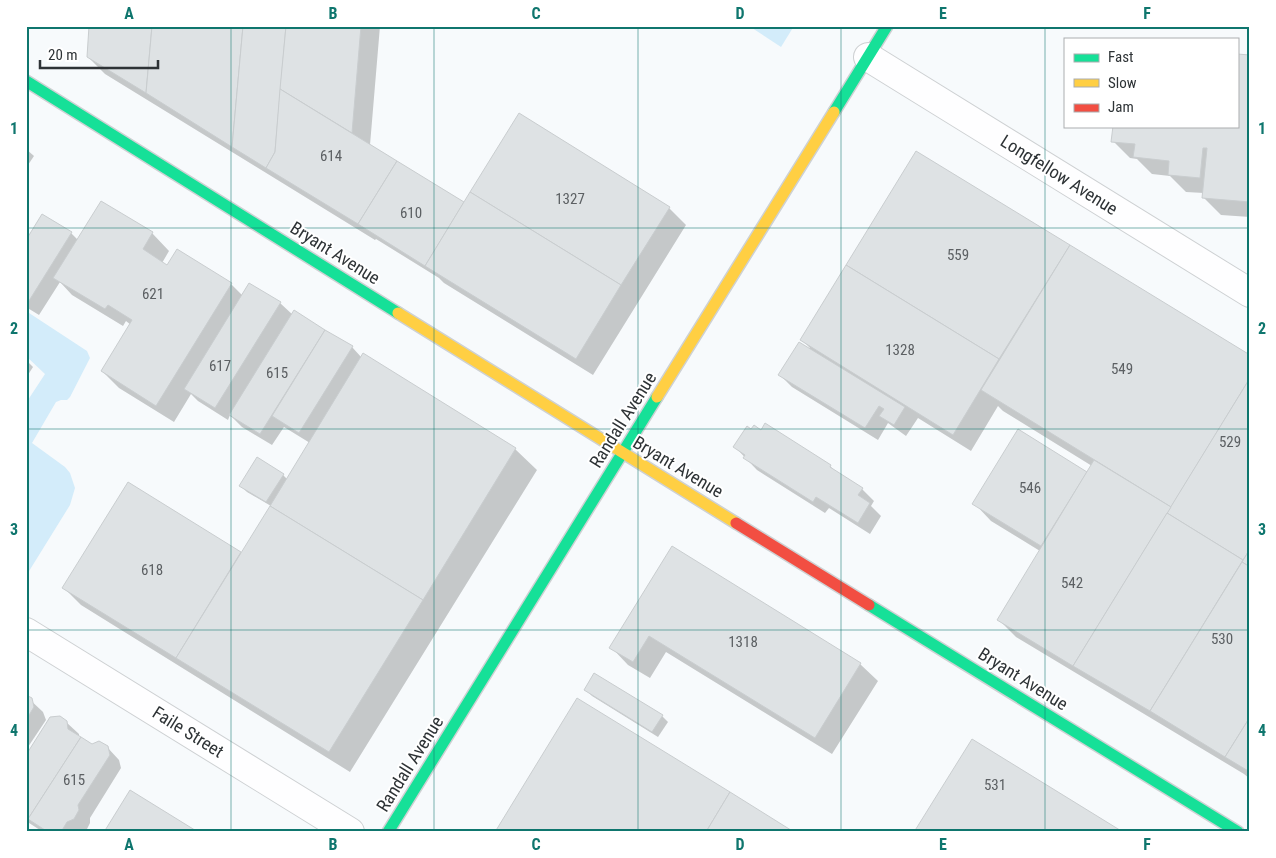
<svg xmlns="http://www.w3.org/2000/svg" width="1276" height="858" font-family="'Roboto Condensed',sans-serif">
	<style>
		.green { fill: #d3ecfa }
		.shadow { fill: #0003 }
		.building { fill: #dee2e4; stroke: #c9cdcf }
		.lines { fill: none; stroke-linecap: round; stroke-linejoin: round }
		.street-casing { stroke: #ced1d3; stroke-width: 30 }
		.fast-casing { stroke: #ced1d3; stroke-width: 14 }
		.slow-casing { stroke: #ced1d3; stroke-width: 14 }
		.jam-casing { stroke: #ced1d3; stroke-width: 14 }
		.street { stroke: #fefeff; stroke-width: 28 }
		.fast { stroke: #16e098; stroke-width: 11 }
		.slow { stroke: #ffcf43; stroke-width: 11 }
		.jam { stroke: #f24e42; stroke-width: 11 }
		.grid { fill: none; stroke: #0f766e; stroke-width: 1; stroke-opacity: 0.55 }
		.labels { text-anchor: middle; stroke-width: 4; stroke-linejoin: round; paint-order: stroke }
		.number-label { font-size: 15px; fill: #5c6063 }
		.street-label { font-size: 18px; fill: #2e3336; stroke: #fff }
		.neatline { fill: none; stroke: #0f766e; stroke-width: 2 }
		.grid-label { font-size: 16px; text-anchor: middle; font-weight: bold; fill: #0f766e }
	</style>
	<rect width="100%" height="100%" fill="#f7fafc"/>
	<g class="green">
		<path d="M749,26H794L781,47Z"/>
		<path d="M26,311L87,351L90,358L70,397L67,400H61L56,402L32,443L65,467L70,473L75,488L70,505L26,576V403L45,374L26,356Z"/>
	</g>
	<g class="shadow">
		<path d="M90,26H380L370,145L463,203L669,208L686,225L593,375L444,283L439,278L376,239L375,240L105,74L88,57Z"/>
		<path d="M1250,57V217L1221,215L1204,198V193L1186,192L1170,176L1152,174L1137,159L1130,158L1113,141L1237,126Z"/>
		<path d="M26,149L34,156L26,168Z"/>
		<path d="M917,152L1250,357V779L1244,774L1016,637L998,619L1040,551L991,521L974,503L1088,474L1092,466L1003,411L998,406L971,451L918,418L906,436L888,423L878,440L792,387L780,375L810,348L802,340Z"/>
		<path d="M71,233L78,240L152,233L169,251L162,263L168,266L177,251L231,284L243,296L280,303L293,315L295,312L352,347L362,358L515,449L537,470L350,772L81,605L64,588L128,484L242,554L271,506L247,492L241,486L283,475L287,479L310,443L284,427L272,445L242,427L230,415L228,420L198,401L191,394L174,422L119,388L102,371L131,325L126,321L123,326L72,295L60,282L39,315L26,307V242Z"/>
		<path d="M26,360L33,367L26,378Z"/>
		<path d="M735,447L830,466L838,474L862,489L874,501L871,506L881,516L870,534L829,508L825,513L757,470Z"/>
		<path d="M672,548L860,664L878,681L832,754L666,652L650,678L628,665L611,647Z"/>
		<path d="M586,690L662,716L668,722L658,737L592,696Z"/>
		<path d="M26,696L43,712L46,720L26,750Z"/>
		<path d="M66,722L79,734V737L92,745L107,747L119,760L121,768L90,818V823L86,831L43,832L26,821V758Z"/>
	</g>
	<g class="building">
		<path d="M89,26H152L146,93L87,57Z"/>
		<path d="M152,26H243L232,147L146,93Z"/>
		<path d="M243,26H286L275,152L266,168L232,147Z"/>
		<path d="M286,26H361L352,133L280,89Z"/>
		<path d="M1237,54L1250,55V202L1202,198L1207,148H1203L1200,178L1168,175L1169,161L1133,157L1135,144L1111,142L1113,126H1237Z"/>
		<path d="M280,89L397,161L358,224L266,168L275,152Z"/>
		<path d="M519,113L670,207L621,285L470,192Z"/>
		<path d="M916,151L1070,245L999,359L846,265Z"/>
		<path d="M397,161L464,202L425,266L358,224Z"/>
		<path d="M470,192L621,285L576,359L425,266Z"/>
		<path d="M101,201L153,232L143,249L167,265L177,249L232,283L156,406L101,371L132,320L108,305L105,309L53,278Z"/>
		<path d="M42,214L72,232L27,304L26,240Z"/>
		<path d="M1070,245L1250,355V378L1171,507L981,390Z"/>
		<path d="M846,265L999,359L953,435L800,340Z"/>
		<path d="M249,283L281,302L215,408L184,389Z"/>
		<path d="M294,310L325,330L260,434L229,415Z"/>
		<path d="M325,330L353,346L299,433L272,416Z"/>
		<path d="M799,342L905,407L894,425L879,416L884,409L879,406L865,428L778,375Z"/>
		<path d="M363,353L516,448L423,600L270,506Z"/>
		<path d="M1250,378V549L1243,560L1167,513Z"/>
		<path d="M765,423L831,465L830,467L863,488L858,495L870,503L858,523L816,497L813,502L743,458L745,455L733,447L747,426L751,429L754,425L761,430Z"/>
		<path d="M1018,429L1087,472L1041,546L972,504Z"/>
		<path d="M257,457L284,474L266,502L239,486Z"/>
		<path d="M1094,460L1171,507L1073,666L997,620Z"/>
		<path d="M128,482L241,552L176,658L62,588Z"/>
		<path d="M270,506L423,600L329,752L176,658Z"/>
		<path d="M1167,513L1243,560L1150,711L1073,666Z"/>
		<path d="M672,546L861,663L815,738L649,636L633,662L609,648Z"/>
		<path d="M1250,549V567L1242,562Z"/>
		<path d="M1242,562L1250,567V717L1225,757L1150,711Z"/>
		<path d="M594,673L663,715L652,732L584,690Z"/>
		<path d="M26,695L32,698L34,707L26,720Z"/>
		<path d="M577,698L730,792L706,832H495Z"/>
		<path d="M60,716L67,721L68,729L81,737L28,819L26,818V755L50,717Z"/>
		<path d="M1250,717V772L1225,757Z"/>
		<path d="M81,737L92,744L99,741L108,746L110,755L78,805L79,810L74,819L67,822L61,832H48L28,819Z"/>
		<path d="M972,739L1123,832H914Z"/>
		<path d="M130,790L198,832H104Z"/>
		<path d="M730,792L794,832H706Z"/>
	</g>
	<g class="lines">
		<defs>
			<g id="street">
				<path d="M868,57L1250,293"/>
				<path d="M26,632L350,832"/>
			</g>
			<g id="fast">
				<path d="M26,81L398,313"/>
				<path d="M834,112L887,26"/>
				<path d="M869,605L1238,832"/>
				<path d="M388,832L657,397"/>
			</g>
			<g id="slow">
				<path d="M398,313L736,523"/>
				<path d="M657,397L834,112"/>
			</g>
			<path id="jam" d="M736,523L869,605"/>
		</defs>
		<use href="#street" class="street-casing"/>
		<use href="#fast" class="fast-casing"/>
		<use href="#slow" class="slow-casing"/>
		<use href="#jam" class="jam-casing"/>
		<use href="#street" class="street"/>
		<use href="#fast" class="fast"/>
		<use href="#slow" class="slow"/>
		<use href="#jam" class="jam"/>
	</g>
	<path class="grid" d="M231,26V832M434,26V832M638,26V832M841,26V832M1045,26V832M26,228H1250M26,429H1250M26,630H1250"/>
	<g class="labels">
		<g class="number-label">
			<text x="331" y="161">614</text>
			<text x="570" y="204">1327</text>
			<text x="411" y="218">610</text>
			<text x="958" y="260">559</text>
			<text x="153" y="299">621</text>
			<text x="900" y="355">1328</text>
			<text x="220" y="371">617</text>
			<text x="1122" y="374">549</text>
			<text x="277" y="378">615</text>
			<text x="1230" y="447">529</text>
			<text x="1030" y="493">546</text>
			<text x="152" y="575">618</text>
			<text x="1072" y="588">542</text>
			<text x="1222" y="644">530</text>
			<text x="743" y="647">1318</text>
			<text x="74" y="785">615</text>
			<text x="995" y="790">531</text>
		</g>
		<g class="street-label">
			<text transform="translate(1059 175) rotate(32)" y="6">Longfellow Avenue</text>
			<text transform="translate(335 253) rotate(32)" y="6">Bryant Avenue</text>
			<text transform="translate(623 420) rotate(-58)" y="6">Randall Avenue</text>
			<text transform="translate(678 467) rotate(31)" y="6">Bryant Avenue</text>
			<text transform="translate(1023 679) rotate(32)" y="6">Bryant Avenue</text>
			<text transform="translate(188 732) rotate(32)" y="6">Faile Street</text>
			<text transform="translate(410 764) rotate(-58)" y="6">Randall Avenue</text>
		</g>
	</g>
	<rect width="1276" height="858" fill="none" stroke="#ffffff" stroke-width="55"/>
	<rect x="1064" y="38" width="175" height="90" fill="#ffffff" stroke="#abadaf"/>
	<rect x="1074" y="54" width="25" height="8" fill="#16e098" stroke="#abadaf"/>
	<text x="1108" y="62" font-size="15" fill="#2e3336">Fast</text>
	<rect x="1074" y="79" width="25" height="8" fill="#ffcf43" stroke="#abadaf"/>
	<text x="1108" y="88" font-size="15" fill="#2e3336">Slow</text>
	<rect x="1074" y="104" width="25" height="8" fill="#f24e42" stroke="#abadaf"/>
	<text x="1108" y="112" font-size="15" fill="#2e3336">Jam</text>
	<path d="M40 60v8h118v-8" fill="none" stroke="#2e3336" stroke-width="2.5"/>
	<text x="48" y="60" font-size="15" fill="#2e3336" stroke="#ffffff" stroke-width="4" paint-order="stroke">20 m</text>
	<rect x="28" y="28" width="1220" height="802" class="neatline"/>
	<g class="grid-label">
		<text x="129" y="19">A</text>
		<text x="333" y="19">B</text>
		<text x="536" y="19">C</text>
		<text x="740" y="19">D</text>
		<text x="943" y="19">E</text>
		<text x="1147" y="19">F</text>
		<text x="14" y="134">1</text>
		<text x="1262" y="134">1</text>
		<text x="14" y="334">2</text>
		<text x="1262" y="334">2</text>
		<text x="14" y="535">3</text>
		<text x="1262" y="535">3</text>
		<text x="14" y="736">4</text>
		<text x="1262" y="736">4</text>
		<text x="129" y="850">A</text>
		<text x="333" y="850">B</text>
		<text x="536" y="850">C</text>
		<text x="740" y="850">D</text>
		<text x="943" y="850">E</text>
		<text x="1147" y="850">F</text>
	</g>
</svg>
